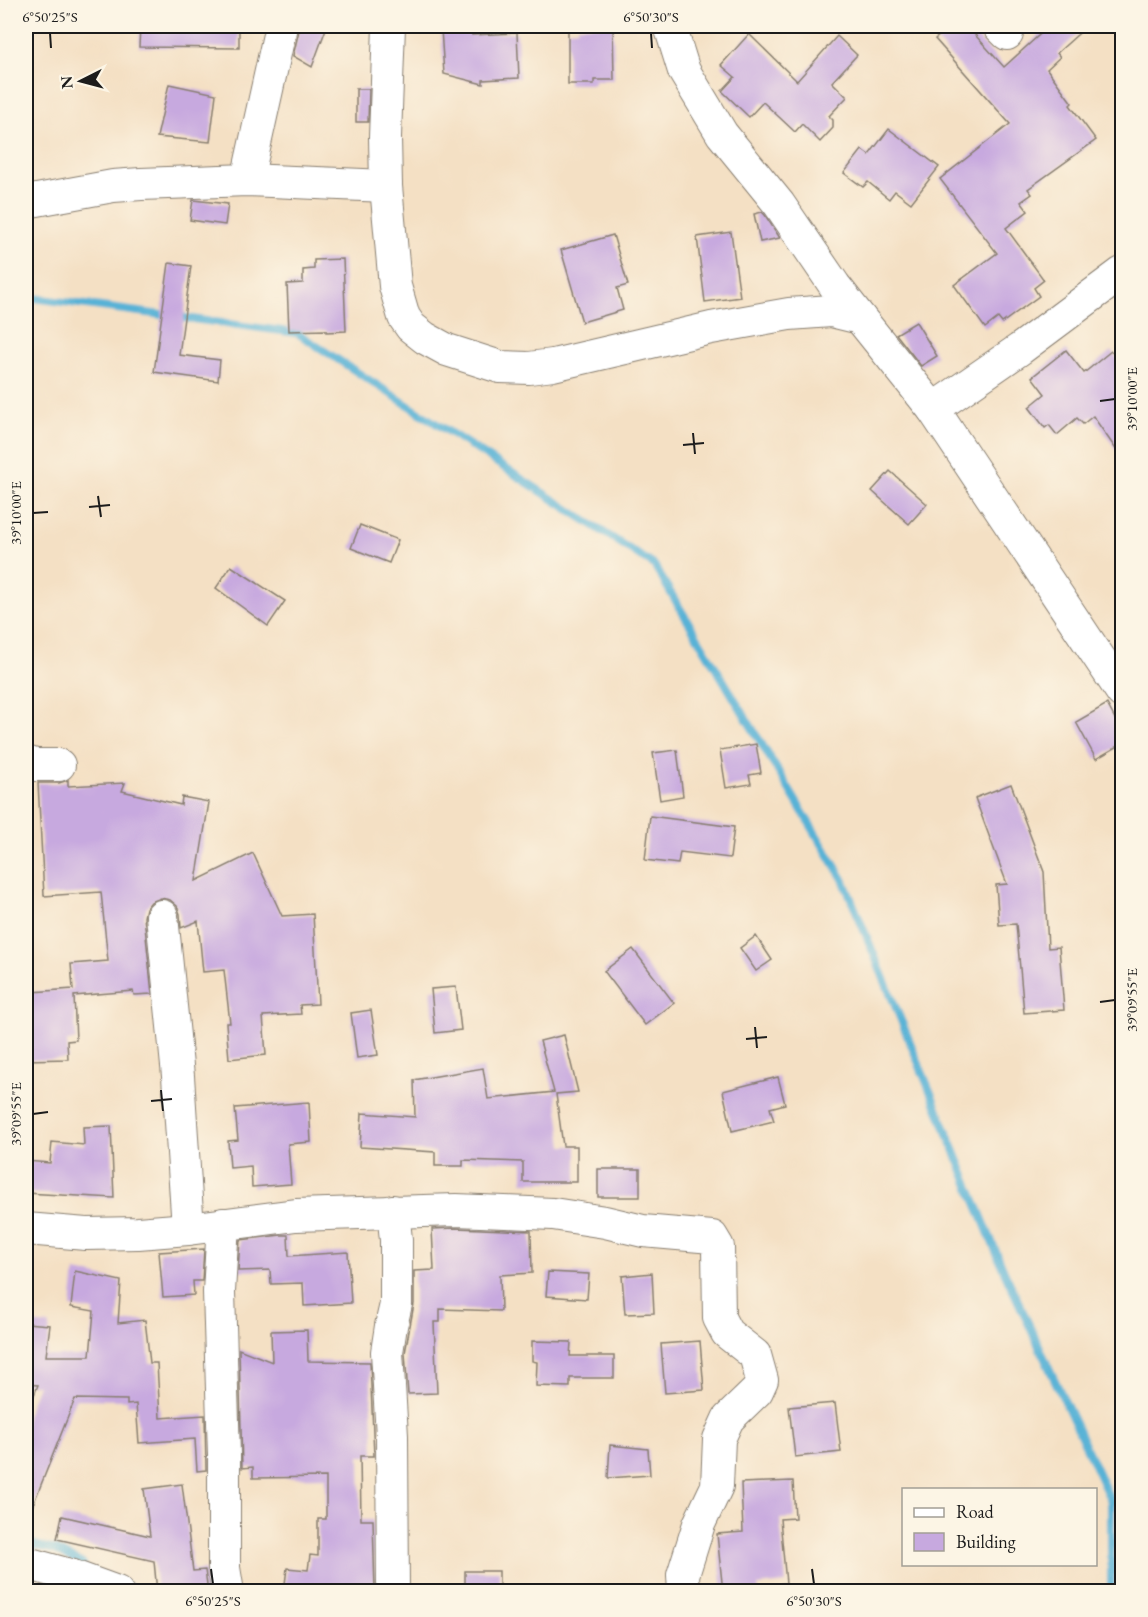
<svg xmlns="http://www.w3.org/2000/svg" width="1148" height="1617" font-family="'EB Garamond',serif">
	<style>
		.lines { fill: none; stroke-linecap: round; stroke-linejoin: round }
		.stream { stroke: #58b2d6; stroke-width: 8 }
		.building { fill: #c7a9df }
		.minor-casing { stroke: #887e70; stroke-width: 34 }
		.minor { stroke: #fff; stroke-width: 32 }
		.ticks { fill: none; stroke: #1c1c1c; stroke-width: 2 }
		.neatline { fill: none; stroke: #1c1c1c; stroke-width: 2 }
		.ticks-label { font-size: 15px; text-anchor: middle; fill: #1c1c1c }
	</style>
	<rect width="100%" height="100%" fill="#fcf5e5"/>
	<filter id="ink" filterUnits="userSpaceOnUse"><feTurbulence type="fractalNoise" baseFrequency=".0167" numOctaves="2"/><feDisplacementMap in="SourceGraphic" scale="12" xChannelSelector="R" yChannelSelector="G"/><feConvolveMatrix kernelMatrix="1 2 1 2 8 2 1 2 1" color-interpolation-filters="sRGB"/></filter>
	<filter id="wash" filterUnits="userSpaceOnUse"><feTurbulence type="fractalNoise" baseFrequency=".008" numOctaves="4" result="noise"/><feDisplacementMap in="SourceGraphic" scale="24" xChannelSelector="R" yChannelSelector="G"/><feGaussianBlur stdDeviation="1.35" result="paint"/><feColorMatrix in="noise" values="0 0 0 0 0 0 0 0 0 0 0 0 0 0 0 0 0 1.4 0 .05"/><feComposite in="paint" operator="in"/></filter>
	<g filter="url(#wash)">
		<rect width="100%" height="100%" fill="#f4e0c4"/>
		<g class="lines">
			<g class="stream">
				<path d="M26,297L297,333L654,565L843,879L1004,1271L1111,1501V1592"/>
				<path d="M26,1543L55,1550L83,1564"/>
				<path d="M123,1584L139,1592"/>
			</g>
		</g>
		<g id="blocks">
			<g class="building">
				<path d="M140,26H239V48L139,47Z"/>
				<path d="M300,26H327L312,67L293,56Z"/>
				<path d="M578,26H613L614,80H594V84H568V30L578,29Z"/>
				<path d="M951,26H967L1004,67L1049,26H1087L1057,53L1060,57L1047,69L1072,103L1070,105L1096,140L1028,189L1032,194L1021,202L1028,211L1006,228L1044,280L1034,288L1039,296L1002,323L998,318L985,328L954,285L997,253L940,179L1010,124L935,39Z"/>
				<path d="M472,27V35L517,33L519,78L483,80V84L444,74L441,29Z"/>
				<path d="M749,34L797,81L837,36L857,55L832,82L847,97L829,116L833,120V128L820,142L802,124L795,132L763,102L749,117L722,91L735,77L721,65Z"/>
				<path d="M169,84L216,94L210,142L157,137Z"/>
				<path d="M356,89H369L368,122H356Z"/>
				<path d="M889,129L939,167L911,203L895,191L889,199L868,182L863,187L844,173L862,150L869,155Z"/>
				<path d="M193,200L228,204L225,225L190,220Z"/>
				<path d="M762,212L765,215L780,238L760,242L754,214Z"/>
				<path d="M731,232L740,297L705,302L697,237Z"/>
				<path d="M613,235L628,285L617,288L623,310L582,322L561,250Z"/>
				<path d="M343,259L346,331L326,332V330L289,331L287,284L303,283V270L314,269V260Z"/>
				<path d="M169,263L191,266L179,355L220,360L218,381L154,372Z"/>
				<path d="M916,322L937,356L921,366L896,334Z"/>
				<path d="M1066,350L1084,373L1111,351L1122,364V458L1093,416L1083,424L1077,418L1057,435L1049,425L1045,428L1029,407L1045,394L1032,377Z"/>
				<path d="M890,471L927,504L909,524L872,491Z"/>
				<path d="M360,525L398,540L389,563L351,548Z"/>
				<path d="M231,566L285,601L268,626L216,588Z"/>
				<path d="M1107,704L1122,732V744L1096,759L1076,722Z"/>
				<path d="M756,744L761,773L749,775L751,784L726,788L720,750Z"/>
				<path d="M677,750L683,796L660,800L653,753Z"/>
				<path d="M68,780V786L125,783L122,791L181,805L182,797L209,802L196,881L253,853L282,916L313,914L318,1004L300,1005L301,1014L263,1016L266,1055L229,1059L226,1023H230L224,970L203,972L198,921L181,928L180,914L177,906L170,900L161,898L151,902L146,908L144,917L152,994L134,995L133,991L74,996L76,1040L67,1041L68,1059L26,1060V1012L32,1011V992L73,989L71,964L108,961L101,892L44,896L38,783H59Z"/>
				<path d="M1011,784L1044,872L1048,948L1059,947L1064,1010L1024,1013L1016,924L999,925L996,885L1007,884L975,798Z"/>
				<path d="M650,816L734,827L730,858L680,852L678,864L645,860Z"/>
				<path d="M756,936L772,960L756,971L740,948Z"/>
				<path d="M633,949L674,1003L645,1025L604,971Z"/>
				<path d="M456,987L461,1030L435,1033L431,989Z"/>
				<path d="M371,1010L378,1055L357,1058L351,1013Z"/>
				<path d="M564,1035L578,1092L556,1094L563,1146H577V1182H523V1162L463,1160V1166H435V1152L360,1147L362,1113L415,1117L414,1080L483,1068L488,1099L554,1092L540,1041Z"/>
				<path d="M778,1077L785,1104L770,1108L774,1121L732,1131L723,1091Z"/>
				<path d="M309,1102L311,1142L288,1144L291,1184L252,1187L251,1166L230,1168L228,1141L238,1140L235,1108Z"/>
				<path d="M111,1126L114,1198L26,1193V1161L50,1163L52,1142L84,1145L83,1127Z"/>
				<rect x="598" y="1169" width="42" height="28"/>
				<path d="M456,1228L531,1231L532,1273L500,1275L501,1311L440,1309V1322H434L437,1393L408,1394L405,1353L414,1304V1271L434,1270L432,1229Z"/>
				<path d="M281,1235H288L289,1256L348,1252L351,1303L304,1306L303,1283L271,1284L270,1270L238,1271L240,1240Z"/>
				<path d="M204,1249L202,1281H193L194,1295L163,1297L159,1252Z"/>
				<path d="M75,1271L121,1281L118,1323L145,1320L150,1363H157L160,1418L205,1415L206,1470L197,1471L195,1439L139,1443L136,1404L127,1405V1400L75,1399L27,1520H26V1416L38,1385L26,1384V1323L50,1325L46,1356H90L94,1311L71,1307Z"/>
				<path d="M548,1272L589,1274L587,1299L546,1296Z"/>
				<path d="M652,1273L654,1313L625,1314L622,1276Z"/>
				<path d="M307,1330L308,1361L370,1362L374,1456H360L361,1520H373L375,1592H284L287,1568L308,1570L310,1555L318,1556V1519H326V1477L253,1478V1467L242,1468L239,1349L272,1362L271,1331Z"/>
				<path d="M532,1341L571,1342L570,1356H614V1378H570V1387L536,1386L537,1362L532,1361Z"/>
				<path d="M700,1341L704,1390L665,1393L661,1344Z"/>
				<path d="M835,1403L841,1452L795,1457L789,1407Z"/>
				<path d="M610,1445L648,1449L650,1475L608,1478Z"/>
				<path d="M793,1481L795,1518L780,1519L786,1583L758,1586L759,1592H723L717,1534L743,1532L741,1483Z"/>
				<path d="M182,1484L193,1571L205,1570L208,1592H157L154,1561L57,1539L62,1516L150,1536L144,1489Z"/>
				<rect x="465" y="1571" width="34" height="21"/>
			</g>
		</g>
	</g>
	<g filter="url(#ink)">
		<use href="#blocks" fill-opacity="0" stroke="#887e70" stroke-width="1.5"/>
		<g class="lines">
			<defs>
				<g id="minor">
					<path d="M389,26L385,137L386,186L395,286L404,317L411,327L425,338L447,350L500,367L529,368L553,365L711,328L789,314L831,311L860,318"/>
					<path d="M670,26L684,71L722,134L779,204L835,286L860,318L933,409L1122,692"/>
					<path d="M999,26L1007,34"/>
					<path d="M247,180L281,26"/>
					<path d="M26,202L113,186L141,184L247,180L386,186"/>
					<path d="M933,409L1020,349L1122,273"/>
					<path d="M26,762L35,765H59"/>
					<path d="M162,916L178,1076L188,1229"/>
					<path d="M393,1211L396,1240V1304L391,1326L387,1352L392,1436L393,1592"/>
					<path d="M223,1224L219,1292L224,1455V1568L228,1592"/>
					<path d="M26,1229L86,1234L138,1233L188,1229L296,1215L456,1210L553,1214L605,1222L643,1231L712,1237L718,1247L719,1318L727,1333L755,1355L762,1380L757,1391L728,1419L719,1439L717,1486L699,1524L683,1575L684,1592"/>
					<path d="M26,1563L73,1576L117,1592"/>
				</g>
			</defs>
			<use href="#minor" class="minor-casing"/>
			<use href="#minor" class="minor"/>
		</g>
	</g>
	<path class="ticks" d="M50,33L51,48M651,33L652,48M1100,401L1115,399M693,433L695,454M683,445L704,443M98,496L101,517M89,507L110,505M33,513L48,512M1100,1002L1115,1000M755,1027L757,1048M746,1039L767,1037M161,1090L163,1111M151,1101L172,1099M33,1114L48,1112M211,1569L213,1584M812,1569L814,1584"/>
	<rect width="1148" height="1617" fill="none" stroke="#fcf5e5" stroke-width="66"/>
	<rect x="902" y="1488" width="195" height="78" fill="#fcf5e5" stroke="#a29e95" stroke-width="1.5"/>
	<rect x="914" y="1508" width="30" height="9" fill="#ffffff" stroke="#a29e95" stroke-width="1.5"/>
	<text x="956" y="1518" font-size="18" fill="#1c1c1c">Road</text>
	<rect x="914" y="1533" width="30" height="18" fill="#c7a9df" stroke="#a29e95" stroke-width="1.5"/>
	<text x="956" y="1548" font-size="18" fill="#1c1c1c">Building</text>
	<g transform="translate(81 81) rotate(264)" stroke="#fcf5e5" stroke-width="4.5" paint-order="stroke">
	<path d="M0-4.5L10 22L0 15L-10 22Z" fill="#1c1c1c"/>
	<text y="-9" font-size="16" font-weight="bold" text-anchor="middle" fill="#1c1c1c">N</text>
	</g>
	<rect x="33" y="33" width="1082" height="1551" class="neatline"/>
	<g class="ticks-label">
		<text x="50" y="22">6°50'25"S</text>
		<text x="651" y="22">6°50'30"S</text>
		<text transform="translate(1132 399) rotate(-90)" y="5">39°10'00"E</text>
		<text transform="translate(16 513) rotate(-90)" y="5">39°10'00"E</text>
		<text transform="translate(1132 1000) rotate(-90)" y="5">39°09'55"E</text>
		<text transform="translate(16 1114) rotate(-90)" y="5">39°09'55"E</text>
		<text x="213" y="1606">6°50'25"S</text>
		<text x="814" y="1606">6°50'30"S</text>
	</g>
</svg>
